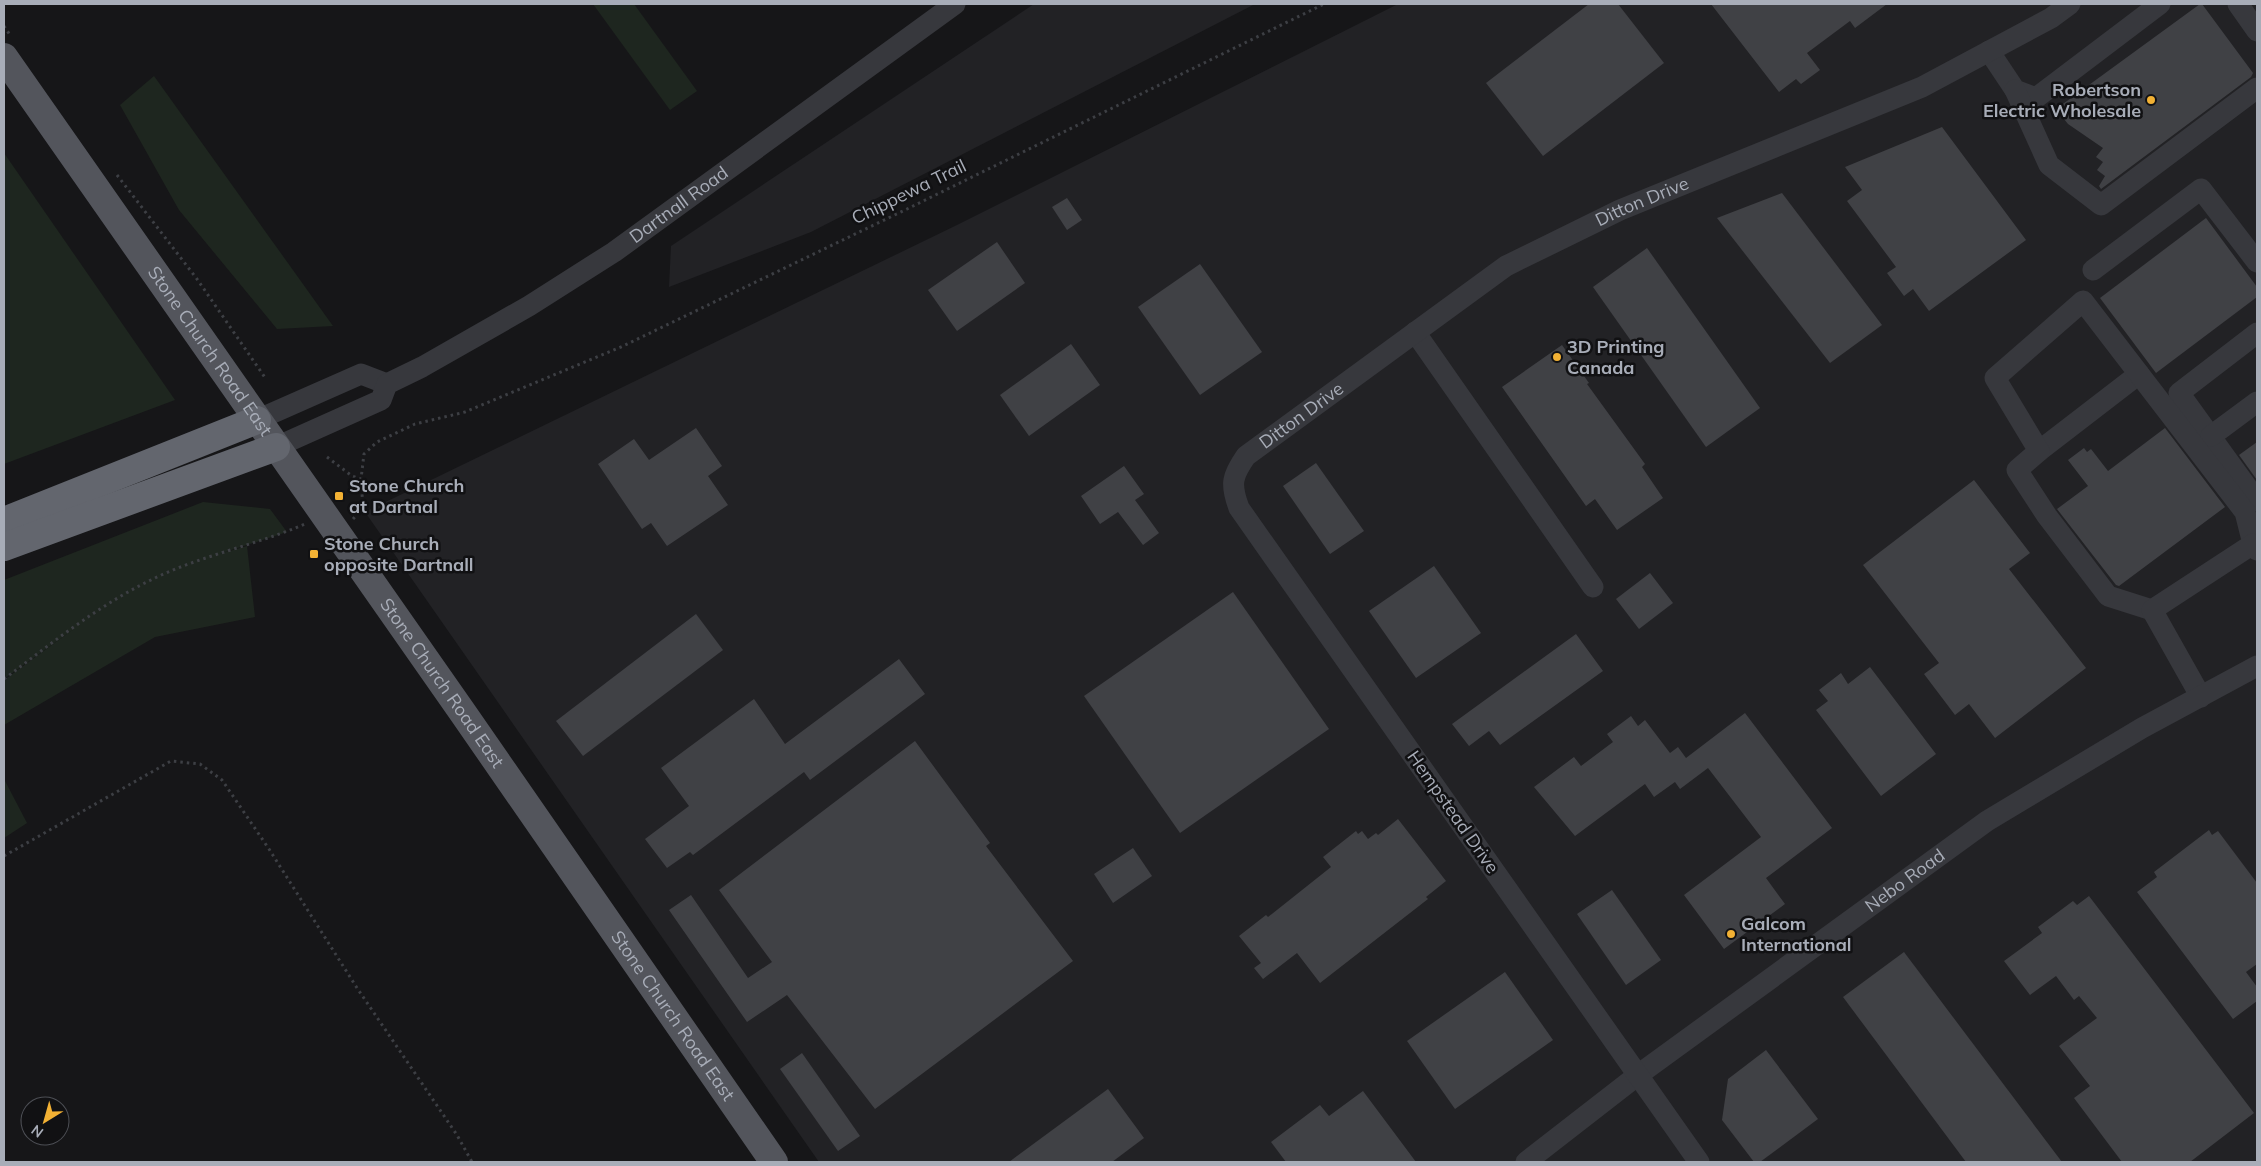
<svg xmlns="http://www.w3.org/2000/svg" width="2261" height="1166" font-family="Mulish,sans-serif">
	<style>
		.built { fill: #222225 }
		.green { fill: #1e261f }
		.building { fill: #404145 }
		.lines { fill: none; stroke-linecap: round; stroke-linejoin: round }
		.path { stroke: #3d3f44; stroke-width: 3; stroke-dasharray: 2.5 4; stroke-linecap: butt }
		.minor { stroke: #37383d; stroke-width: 21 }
		.major { stroke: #53555c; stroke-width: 28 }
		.highway { stroke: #63666e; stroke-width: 28 }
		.poi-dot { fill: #f2b134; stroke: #111113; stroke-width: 2 }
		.labels { text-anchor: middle; stroke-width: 5; stroke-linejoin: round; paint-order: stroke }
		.poi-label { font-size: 18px; font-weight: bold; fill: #a8adb8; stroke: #111113; text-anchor: start }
		.street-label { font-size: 18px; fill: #a8adb8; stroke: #111113 }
	</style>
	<rect width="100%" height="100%" fill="#161618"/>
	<g class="built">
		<path d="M1034,4H1255L811,232L669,287L671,246Z"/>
		<path d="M1398,4H2257V1162H819L365,512L957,225Z"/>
	</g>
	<g class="green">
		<path d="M593,4H634L697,91L670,110Z"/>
		<path d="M154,76L333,326L277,329L179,210L120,105Z"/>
		<path d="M4,153L175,400L4,464Z"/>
		<path d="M203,502L270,509L287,532L219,554L247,546L255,617L155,637L4,725V680L78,626L4,679V580Z"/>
		<path d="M4,779L27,823L4,838Z"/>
	</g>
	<g class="building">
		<path d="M1589,4H1618L1664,63L1543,156L1486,83Z"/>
		<path d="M1711,4H1887L1855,28L1850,21L1807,53L1820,70L1801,84L1796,79L1779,92Z"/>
		<path d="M2200,4H2202L2253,73L2251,77L2101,189L2099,186L2105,176L2097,170L2103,162L2096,157L2103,148L2068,124L2056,109Z"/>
		<path d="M1942,127L2026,240L1929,311L1913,289L1904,296L1887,273L1896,267L1847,201L1862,190L1845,167Z"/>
		<path d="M1782,193L1882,325L1830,363L1717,218Z"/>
		<path d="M1067,198L1082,220L1067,230L1052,207Z"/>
		<path d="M2206,218L2257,287V297L2156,373L2100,298Z"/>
		<path d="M997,242L1025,283L957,331L928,290Z"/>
		<path d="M1647,248L1760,408L1706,447L1593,287Z"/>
		<path d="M1200,264L1262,352L1200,395L1138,307Z"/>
		<path d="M1071,344L1100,385L1029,436L1000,395Z"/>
		<path d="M1562,345L1589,383L1587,384L1645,464L1642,467L1663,498L1617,530L1595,499L1586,506L1502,387Z"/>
		<path d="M696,428L722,466L708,476L728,505L667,546L651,523L642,529L598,464L634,439L649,460Z"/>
		<path d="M2165,428L2225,507L2119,586L2116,585L2057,509L2088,486L2068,460L2084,448L2087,452L2091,449L2108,471Z"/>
		<path d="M2257,442V480L2239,455Z"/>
		<path d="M1316,463L1364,531L1330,554L1283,486Z"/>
		<path d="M1124,466L1144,494L1135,500L1159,533L1143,545L1118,512L1100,524L1081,496Z"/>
		<path d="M1974,480L2030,553L2009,569L2086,668L1995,738L1969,704L1955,715L1924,674L1939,663L1863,565Z"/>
		<path d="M1434,566L1481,633L1416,678L1369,611Z"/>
		<path d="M1650,573L1673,603L1639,629L1616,599Z"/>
		<path d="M1233,592L1329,729L1180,833L1084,696Z"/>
		<path d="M696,614L723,650L583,756L556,721Z"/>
		<path d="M1576,634L1603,671L1500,745L1489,731L1469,746L1452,724Z"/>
		<path d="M899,659L925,694L810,780L804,772L693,855L690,852L667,868L645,839L689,806L661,768L754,699L785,744Z"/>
		<path d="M1870,667L1936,754L1881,796L1816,710L1828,701L1819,690L1841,673L1848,684Z"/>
		<path d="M1745,713L1832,828L1766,878L1785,904L1724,949L1684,895L1761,837L1708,768L1680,789L1675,782L1654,797L1645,784L1575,836L1534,787L1574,757L1581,766L1613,742L1607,734L1631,716L1638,726L1645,720L1670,753L1678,747L1686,758Z"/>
		<path d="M915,741L990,843L986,846L1073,961L875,1109L787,995L747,1022L669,910L691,895L748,978L772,962L719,890Z"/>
		<path d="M1398,819L1446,881L1426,897L1428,899L1320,983L1297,953L1263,979L1254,968L1261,963L1239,936L1266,915L1268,917L1331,867L1323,857L1356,831L1358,834L1362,831L1368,839L1376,833L1378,835Z"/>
		<path d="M2209,830L2212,835L2218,831L2257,883V964L2246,972L2257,987V1001L2233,1019L2137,892L2157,877L2154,872Z"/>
		<path d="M1133,848L1152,876L1113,903L1094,874Z"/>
		<path d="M1612,890L1661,960L1626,985L1577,914Z"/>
		<path d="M2089,896L2254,1113L2190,1162H2122L2074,1098L2090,1086L2059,1046L2097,1018L2079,996L2074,1000L2056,976L2030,995L2004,961L2042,933L2038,927L2073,901L2077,905Z"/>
		<path d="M1904,952L2062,1162H1966L1843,997Z"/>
		<path d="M1505,972L1553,1040L1455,1109L1407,1041Z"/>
		<path d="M1766,1050L1818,1119L1760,1162H1754L1722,1120L1728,1079Z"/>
		<path d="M802,1053L860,1136L838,1151L780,1069Z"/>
		<path d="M1108,1089L1144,1138L1112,1162H1009Z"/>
		<path d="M1363,1091L1416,1162H1286L1271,1142L1320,1105L1329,1116Z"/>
	</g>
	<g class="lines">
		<g class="path">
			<path d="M4,26L10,35"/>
			<path d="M117,175L197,279L266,379"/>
			<path d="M327,457L352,476L361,479L364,454L377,442L415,424L465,412L621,347L907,209L1324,4"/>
			<path d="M353,519L363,508L361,479"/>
			<path d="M4,679C52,643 100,604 155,578C203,555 256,545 305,524"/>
			<path d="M4,856L171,761L200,764L222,780L269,849L357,988L457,1135L472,1162"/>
		</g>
		<g class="minor">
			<path d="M2238,4L2257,31"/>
			<path d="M1989,51L2015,90L2036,98L2160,4"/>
			<path d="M2015,90L2049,165L2101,205L2257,88"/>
			<path d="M2093,270L2201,189L2257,262"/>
			<path d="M1415,332L1593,587"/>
			<path d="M2257,333L2179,393L2257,501"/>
			<path d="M257,420L361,374L387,384"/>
			<path d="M2211,436L2257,402"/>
			<path id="s1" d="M276,447L381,400L387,384L422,367L529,306L614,252L955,4"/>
			<path d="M2039,451L2139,374"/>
			<path d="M2152,610L2108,596L2047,516L2017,470L2039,451L1995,378L2083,301L2245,512L2253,544"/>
			<path d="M2201,697L2152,610L2253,544L2257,550"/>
			<path id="s2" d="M1526,1162L1638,1075L1987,821L2142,728L2257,666"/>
			<path id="s3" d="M1699,1162L1239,508C1230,484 1232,476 1246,456L1506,266L1620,210L1922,87L2051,18L2070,4"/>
		</g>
		<path class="major" id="s4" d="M4,57L463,713L774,1162"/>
		<g class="highway">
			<path d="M4,521L257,420"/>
			<path d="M4,547L276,447"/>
		</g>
	</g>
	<g class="poi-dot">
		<circle cx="2151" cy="100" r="5"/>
		<circle cx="1557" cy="357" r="5"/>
		<rect x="334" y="491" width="10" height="10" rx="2.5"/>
		<rect x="309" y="549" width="10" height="10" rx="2.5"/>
		<circle cx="1731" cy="934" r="5"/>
	</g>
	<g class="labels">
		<g class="poi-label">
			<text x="2141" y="96" text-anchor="end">Robertson<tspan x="2141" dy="21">Electric Wholesale</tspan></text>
			<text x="1567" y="353">3D Printing<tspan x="1567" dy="21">Canada</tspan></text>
			<text x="349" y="492">Stone Church<tspan x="349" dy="21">at Dartnal</tspan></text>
			<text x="324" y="550">Stone Church<tspan x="324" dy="21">opposite Dartnall</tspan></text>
			<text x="1741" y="930">Galcom<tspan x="1741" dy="21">International</tspan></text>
		</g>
		<g class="street-label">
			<text transform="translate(909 192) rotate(-26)" y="6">Chippewa Trail</text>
			<text dy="6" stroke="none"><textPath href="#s3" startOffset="1328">Ditton Drive</textPath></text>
			<text dy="6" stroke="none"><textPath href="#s1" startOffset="475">Dartnall Road</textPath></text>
			<text dy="6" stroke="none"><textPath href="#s4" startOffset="359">Stone Church Road East</textPath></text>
			<text dy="6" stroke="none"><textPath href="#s3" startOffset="924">Ditton Drive</textPath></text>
			<text dy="6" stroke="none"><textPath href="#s4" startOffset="764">Stone Church Road East</textPath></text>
			<text transform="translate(1453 812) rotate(55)" y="6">Hempstead Drive</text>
			<text dy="6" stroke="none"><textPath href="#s2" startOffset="472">Nebo Road</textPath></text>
			<text dy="6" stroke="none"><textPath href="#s4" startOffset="1169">Stone Church Road East</textPath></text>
		</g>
	</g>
	<rect width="2261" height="1166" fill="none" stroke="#a8adb8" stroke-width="10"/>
	<g transform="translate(45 1121) rotate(217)"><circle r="24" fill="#111113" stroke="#4d4f55"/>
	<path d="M0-4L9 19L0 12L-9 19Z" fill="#f2b134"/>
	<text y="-8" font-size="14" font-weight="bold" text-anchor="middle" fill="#a8adb8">N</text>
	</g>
</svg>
